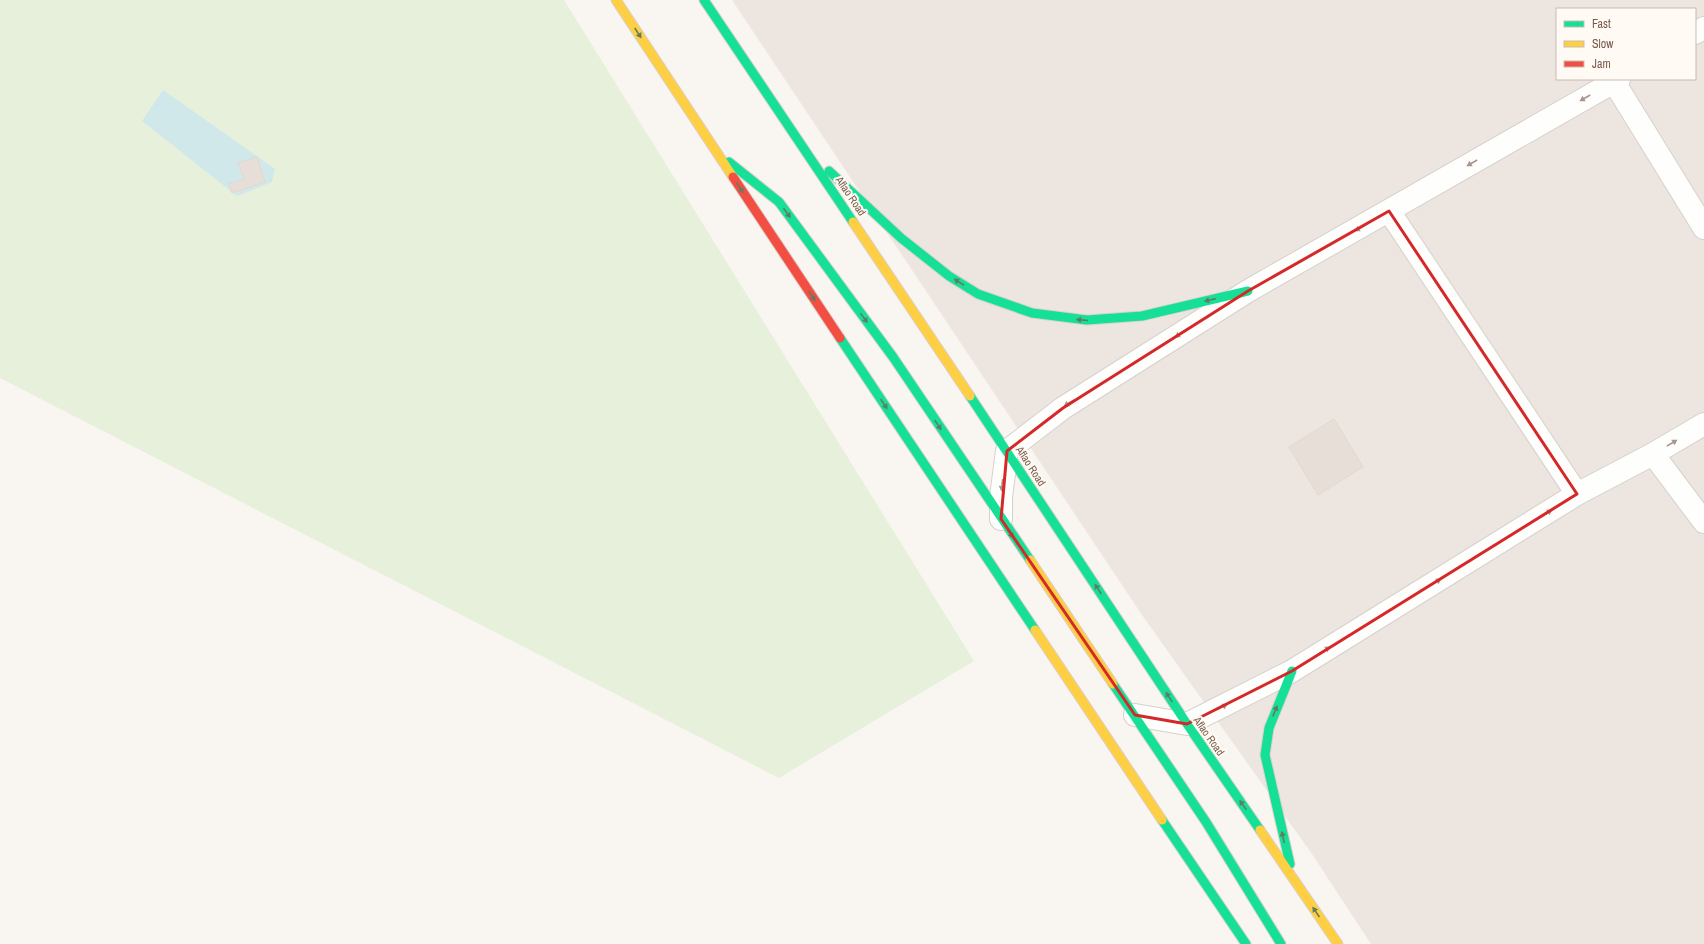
<svg xmlns="http://www.w3.org/2000/svg" width="1704" height="944" font-family="'Archivo Narrow',sans-serif">
	<style>
		.industrial { fill: #ede5e0; fill-rule: evenodd }
		.green { fill: #e7f0db }
		.water { fill: #d0e8ea }
		.building { fill: #e6ded7; stroke: #e2d8d2 }
		.lines { fill: none; stroke-linecap: round; stroke-linejoin: round }
		.street-casing { stroke: #d7d1cb; stroke-width: 24 }
		.fast-casing { stroke: #dad1cc; stroke-width: 11 }
		.slow-casing { stroke: #dad1cc; stroke-width: 11 }
		.jam-casing { stroke: #dad1cc; stroke-width: 11 }
		.street { stroke: #fefefd; stroke-width: 22 }
		.fast { stroke: #16e098; stroke-width: 9 }
		.slow { stroke: #ffcf43; stroke-width: 9 }
		.jam { stroke: #f24e42; stroke-width: 9 }
		.oneway { fill: #617d60 }
		.oneway2 { fill: #a8958b }
		.marked { fill: none; stroke: #d62828; stroke-width: 3; stroke-linejoin: round }
		.labels { text-anchor: middle; stroke-width: 4; stroke-linejoin: round; paint-order: stroke }
		.street-label { font-size: 11px; fill: #7a5c4d; stroke: #fffaf3 }
	</style>
	<rect width="100%" height="100%" fill="#f9f5f0"/>
	<path class="industrial" d="M732,0H1704V944H1371L1312,854L1142,615ZM1557,9H1695V79H1557Z"/>
	<path class="green" d="M0,0H564L974,661L779,778L0,378Z"/>
	<path class="water" d="M163,90L275,169L272,182L237,196L142,121Z"/>
	<g class="building">
		<path d="M257,157L265,182L232,193L229,184L244,179L238,163Z"/>
		<path d="M1334,419L1363,467L1318,495L1289,447Z"/>
	</g>
	<g class="lines">
		<defs>
			<g id="street">
				<path d="M1695,33L1704,28"/>
				<path d="M1614,82L1704,228"/>
				<path d="M1389,211L1577,494"/>
				<path d="M1653,454L1704,522"/>
				<path d="M1001,519V497L1007,451L1063,408L1248,291L1619,79"/>
				<path d="M1135,715L1187,724L1292,671L1577,494L1653,454L1704,424"/>
			</g>
			<g id="fast">
				<path d="M704,0L853,222"/>
				<path d="M729,162L779,202L893,357L1030,560"/>
				<path d="M829,171L901,238L949,276L978,294L1032,313L1087,320L1142,316L1248,291"/>
				<path d="M840,338L1035,630"/>
				<path d="M970,396L1187,724L1260,830"/>
				<path d="M1113,684L1206,822L1281,944"/>
				<path d="M1162,820L1246,944"/>
				<path d="M1290,864L1265,755L1269,728L1292,671"/>
			</g>
			<g id="slow">
				<path d="M616,0L733,177"/>
				<path d="M853,222L970,396"/>
				<path d="M1030,560L1113,684"/>
				<path d="M1035,630L1162,820"/>
				<path d="M1260,830L1338,944"/>
			</g>
			<path id="jam" d="M733,177L840,338"/>
		</defs>
		<use href="#street" class="street-casing"/>
		<use href="#fast" class="fast-casing"/>
		<use href="#slow" class="slow-casing"/>
		<use href="#jam" class="jam-casing"/>
		<use href="#street" class="street"/>
		<use href="#fast" class="fast"/>
		<use href="#slow" class="slow"/>
		<use href="#jam" class="jam"/>
	</g>
	<defs><path id="oneway-solid" d="M-6-.8H1V-3.2L6.5 0L1 3.2V.8H-6Z"/></defs>
	<g class="oneway">
		<use href="#oneway-solid" transform="translate(638 33) rotate(57)"/>
		<use href="#oneway-solid" transform="translate(740 188) rotate(56)"/>
		<use href="#oneway-solid" transform="translate(787 213) rotate(54)"/>
		<use href="#oneway-solid" transform="translate(959 282) rotate(-147)"/>
		<use href="#oneway-solid" transform="translate(812 296) rotate(56)"/>
		<use href="#oneway-solid" transform="translate(1210 300) rotate(167)"/>
		<use href="#oneway-solid" transform="translate(864 318) rotate(54)"/>
		<use href="#oneway-solid" transform="translate(1082 320) rotate(-175)"/>
		<use href="#oneway-solid" transform="translate(884 404) rotate(56)"/>
		<use href="#oneway-solid" transform="translate(938 425) rotate(56)"/>
		<use href="#oneway-solid" transform="translate(1010 533) rotate(56)"/>
		<use href="#oneway-solid" transform="translate(1098 589) rotate(-123)"/>
		<use href="#oneway-solid" transform="translate(1169 697) rotate(-123)"/>
		<use href="#oneway-solid" transform="translate(1275 711) rotate(-67)"/>
		<use href="#oneway-solid" transform="translate(1243 805) rotate(-125)"/>
		<use href="#oneway-solid" transform="translate(1283 837) rotate(-103)"/>
		<use href="#oneway-solid" transform="translate(1316 912) rotate(-124)"/>
	</g>
	<g class="oneway2">
		<use href="#oneway-solid" transform="translate(1585 98) rotate(150)"/>
		<use href="#oneway-solid" transform="translate(1472 163) rotate(150)"/>
		<use href="#oneway-solid" transform="translate(1360 228) rotate(150)"/>
		<use href="#oneway-solid" transform="translate(1180 334) rotate(148)"/>
		<use href="#oneway-solid" transform="translate(1069 403) rotate(148)"/>
		<use href="#oneway-solid" transform="translate(1672 443) rotate(-31)"/>
		<use href="#oneway-solid" transform="translate(1002 485) rotate(96)"/>
		<use href="#oneway-solid" transform="translate(1547 513) rotate(-32)"/>
		<use href="#oneway-solid" transform="translate(1436 582) rotate(-32)"/>
		<use href="#oneway-solid" transform="translate(1325 650) rotate(-32)"/>
		<use href="#oneway-solid" transform="translate(1222 707) rotate(-27)"/>
	</g>
	<path class="marked" d="M1389,211L1577,494L1292,671L1187,724L1135,715L1001,519L1007,451L1063,408L1248,291Z"/>
	<g class="labels">
		<g class="street-label">
			<text transform="translate(851 196) rotate(56)" y="4">Aflao Road</text>
			<text transform="translate(1031 466) rotate(57)" y="4">Aflao Road</text>
			<text transform="translate(1209 736) rotate(55)" y="4">Aflao Road</text>
		</g>
	</g>
	<rect x="1556" y="8" width="140" height="72" fill="#fffaf3" stroke="#cabbb1"/>
	<rect x="1564" y="21" width="20" height="6" fill="#16e098" stroke="#cabbb1"/>
	<text x="1592" y="28" font-size="12" fill="#7a5c4d">Fast</text>
	<rect x="1564" y="41" width="20" height="6" fill="#ffcf43" stroke="#cabbb1"/>
	<text x="1592" y="48" font-size="12" fill="#7a5c4d">Slow</text>
	<rect x="1564" y="61" width="20" height="6" fill="#f24e42" stroke="#cabbb1"/>
	<text x="1592" y="68" font-size="12" fill="#7a5c4d">Jam</text>
</svg>
